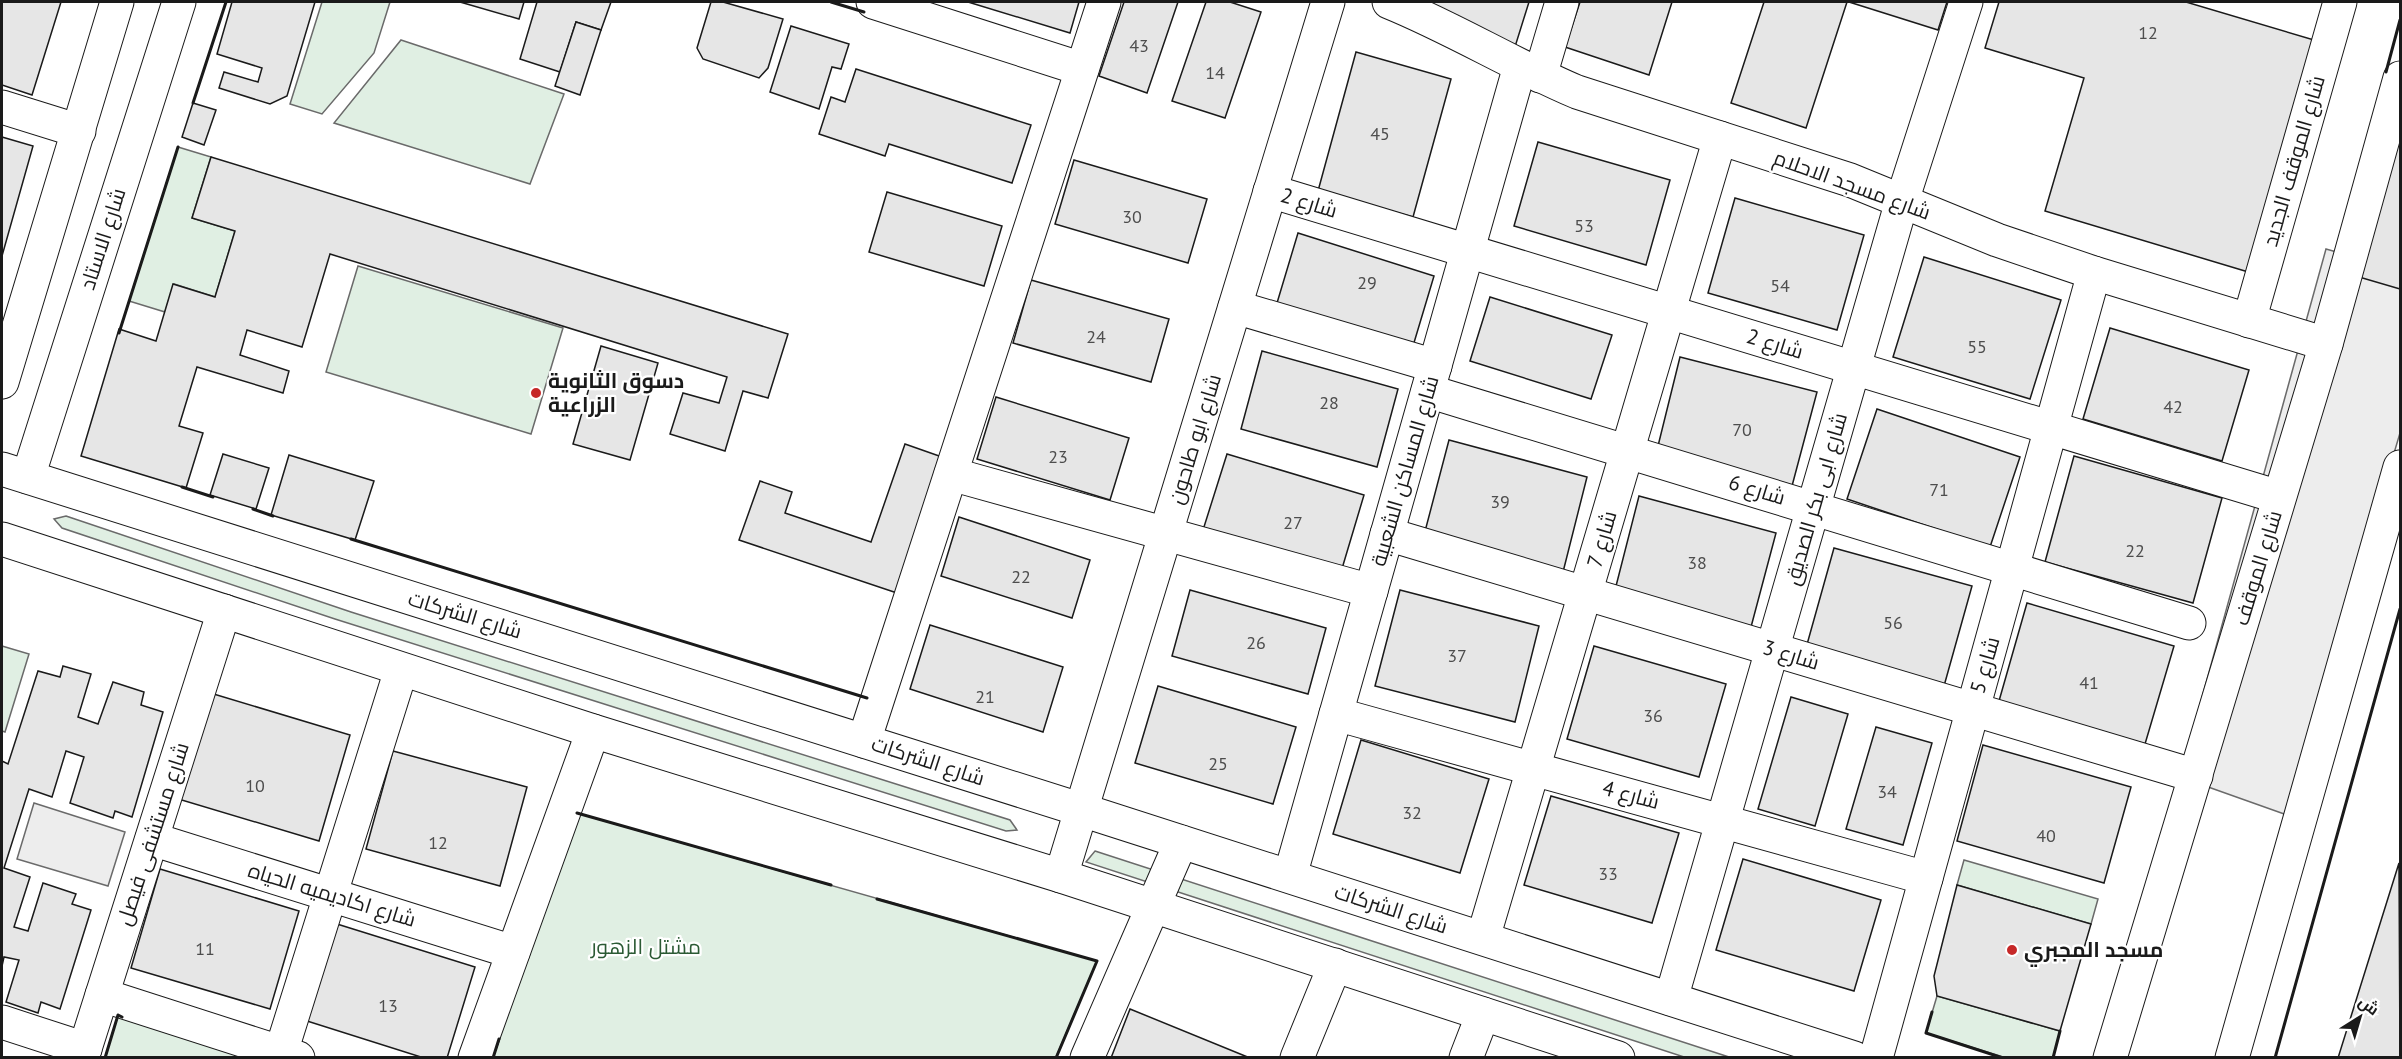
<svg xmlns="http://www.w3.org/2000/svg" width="2402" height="1059" font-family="'PT Sans',Cairo,sans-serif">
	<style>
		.green { fill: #e0efe3; stroke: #6a6a6a; stroke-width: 1.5 }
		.parking { fill: #ededed; stroke: #6a6a6a; stroke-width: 1.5 }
		.building { fill: #e6e6e6; stroke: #1a1a1a; stroke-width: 1.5 }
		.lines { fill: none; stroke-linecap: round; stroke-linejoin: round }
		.minor-casing { stroke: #1a1a1a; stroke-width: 35 }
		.tertiary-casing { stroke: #1a1a1a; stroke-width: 35 }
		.primary-casing { stroke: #1a1a1a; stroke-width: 35 }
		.minor { stroke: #fff; stroke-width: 33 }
		.tertiary { stroke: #fff; stroke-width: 33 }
		.primary { stroke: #fff; stroke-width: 33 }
		.wall { stroke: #1a1a1a; stroke-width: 3 }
		.poi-dot { fill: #c62828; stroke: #fff; stroke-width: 2 }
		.labels { text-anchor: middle; stroke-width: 4.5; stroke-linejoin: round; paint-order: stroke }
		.number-label { font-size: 18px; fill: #4d4d4d }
		.street-label { font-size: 21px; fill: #1a1a1a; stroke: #fff }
		.poi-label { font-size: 21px; font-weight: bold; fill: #1a1a1a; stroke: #fff; text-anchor: start }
		.park-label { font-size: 21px; fill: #2b5a34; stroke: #fff }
	</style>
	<rect width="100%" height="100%" fill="#fff"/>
	<g class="green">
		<path d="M322,2H390L374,53L322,114L290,104Z"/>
		<path d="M401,40L564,94L530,184L334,123Z"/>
		<path d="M178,147L211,157L192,218L235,231L215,297L174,284L165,312L129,301Z"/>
		<path d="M358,266L563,328L531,434L326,372Z"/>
		<path d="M66,516L351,612L1010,820L1017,830L1006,831L335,619L62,528L54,519Z"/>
		<path d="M2,646L29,654L5,732L2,731Z"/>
		<path d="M573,812L1097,961L1056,1057L493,1058Z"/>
		<path d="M1095,851L1729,1057H1684L1086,862Z"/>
		<path d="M1964,860L2098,899L2091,924L1957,885Z"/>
		<path d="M1937,996L2060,1031L2053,1058L2003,1057L1926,1033Z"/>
		<path d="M118,1015L246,1058H105Z"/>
	</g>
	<g class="parking">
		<path d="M2326,249L2400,270V433L2287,815L2180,777Z"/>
		<path d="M34,803L125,832L108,886L17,859Z"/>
	</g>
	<g class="building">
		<path d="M2,2H61L32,95L2,85Z"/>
		<path d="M232,2H315L287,96L270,104L219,88L224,72L258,82L262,68L217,54Z"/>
		<path d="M460,2H524L519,19Z"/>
		<path d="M537,2H611L601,30L576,22L560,72L520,59Z"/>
		<path d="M711,2H723L783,19L768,68L759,78L703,59L697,48Z"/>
		<path d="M968,2H1079L1070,33Z"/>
		<path d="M1124,2H1178L1147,93L1099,76Z"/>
		<path d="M1206,2H1230L1261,12L1225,118L1172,101Z"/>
		<path d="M1416,2H1529L1514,50Z"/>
		<path d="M1580,2H1672L1649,75L1565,47Z"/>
		<path d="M1764,2H1847L1806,128L1731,103Z"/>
		<path d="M1849,2H1947L1938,30Z"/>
		<path d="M1999,2H2186L2314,40L2255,274L2045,211L2084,78L1985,48Z"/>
		<path d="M576,22L601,30L580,95L555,86Z"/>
		<path d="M791,26L849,44L841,69L832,67L819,109L770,92Z"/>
		<path d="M1356,52L1451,79L1413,217L1318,191Z"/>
		<path d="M856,69L1031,125L1012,183L889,144L885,156L819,134L831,97L845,102Z"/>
		<path d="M193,103L216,110L204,145L182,137Z"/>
		<path d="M2400,128V289L2359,277Z"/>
		<path d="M2,137L33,146L2,256Z"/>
		<path d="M1538,142L1670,180L1646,265L1514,226Z"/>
		<path d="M211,157L788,334L768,398L743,391L725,451L670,434L683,393L719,403L727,377L330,254L302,347L247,330L240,355L289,371L283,393L197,367L179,426L203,433L186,488L81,456L119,329L156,341L173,284L215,297L235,231L192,218Z"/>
		<path d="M1074,160L1207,199L1188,263L1055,224Z"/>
		<path d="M887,192L1002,226L984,286L869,252Z"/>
		<path d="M1735,198L1864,235L1837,330L1708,293Z"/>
		<path d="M1298,233L1434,276L1413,346L1277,303Z"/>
		<path d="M1924,257L2061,300L2030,399L1893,357Z"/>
		<path d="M1031,280L1169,319L1151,382L1013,343Z"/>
		<path d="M1490,297L1612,335L1591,399L1470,361Z"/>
		<path d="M2110,328L2249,370L2222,461L2083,419Z"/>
		<path d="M601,346L658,363L630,460L573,444Z"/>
		<path d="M1262,351L1398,389L1377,467L1241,429Z"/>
		<path d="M1680,357L1817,392L1792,486L1657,450Z"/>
		<path d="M996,397L1129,438L1110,500L977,459Z"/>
		<path d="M1877,409L2020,457L1990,547L1847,499Z"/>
		<path d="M1449,440L1587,477L1562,576L1423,539Z"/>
		<path d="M905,444L942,457L897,593L739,540L760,481L792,492L785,513L871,542Z"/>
		<path d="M223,454L269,468L256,509L210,495Z"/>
		<path d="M1227,454L1364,495L1341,572L1203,530Z"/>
		<path d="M289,455L374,481L355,540L271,515Z"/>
		<path d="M2074,456L2222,498L2193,603L2045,562Z"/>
		<path d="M1639,496L1776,533L1751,627L1615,590Z"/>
		<path d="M959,517L1090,560L1072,618L941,576Z"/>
		<path d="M1834,548L1972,586L1944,686L1806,648Z"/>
		<path d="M1190,590L1326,628L1308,694L1172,656Z"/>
		<path d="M1400,590L1539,626L1515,722L1375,686Z"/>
		<path d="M2027,603L2174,646L2145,744L1999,701Z"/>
		<path d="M930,625L1063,667L1043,732L910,689Z"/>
		<path d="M1594,646L1726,684L1699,777L1567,739Z"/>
		<path d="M63,666L91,674L78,717L98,724L113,682L144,692L141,705L163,712L132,817L115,811L113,818L70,803L84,757L66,751L52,797L29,789L4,868L30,877L14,927L28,931L43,883L76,894L72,904L91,910L60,1009L41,1002L38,1013L6,1002L19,960L4,957L2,966V761L8,764L38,671L60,677Z"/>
		<path d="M1158,686L1296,727L1273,804L1135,763Z"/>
		<path d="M207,692L350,735L319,841L175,798Z"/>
		<path d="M1791,697L1848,714L1815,826L1758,809Z"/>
		<path d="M1876,727L1932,743L1903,845L1846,829Z"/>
		<path d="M1361,740L1489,779L1460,873L1333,834Z"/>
		<path d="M1983,745L2131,787L2104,883L1957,841Z"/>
		<path d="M393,751L527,787L500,886L366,849Z"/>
		<path d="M1551,796L1679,833L1652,923L1524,885Z"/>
		<path d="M1743,859L1881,900L1854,991L1716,950Z"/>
		<path d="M2399,863L2400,1058H2338Z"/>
		<path d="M160,869L299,911L270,1009L131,968Z"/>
		<path d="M1957,885L2091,924L2060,1031L1937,996L1934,976Z"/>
		<path d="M337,924L475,967L447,1058H424L307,1021Z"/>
		<path d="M1130,1009L1250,1058H1111Z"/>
	</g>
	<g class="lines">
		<defs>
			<g id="minor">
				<path d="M873,2L1082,69"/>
				<path d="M1389,2C1453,28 1513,65 1577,92L1850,180L1997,240L2094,273L2326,344"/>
				<path d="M1540,76L1562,2"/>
				<path d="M2,107L79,131"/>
				<path d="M1270,191L2279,497"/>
				<path d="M1235,307L1435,366"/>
				<path d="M2249,321L2340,2"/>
				<path d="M2,382L117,2"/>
				<path d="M1428,391L2189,623"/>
				<path d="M951,474L1371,591"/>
				<path d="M28,477L179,2"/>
				<path d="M1387,534L2196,776"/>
				<path d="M1336,714L1926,878"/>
				<path d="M864,741L1104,2"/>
				<path d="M152,839L513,952"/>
				<path d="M1061,876L1328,2"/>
				<path d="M1290,876L1520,66"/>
				<path d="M1483,938L1720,138"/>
				<path d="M102,995L298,1058"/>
				<path d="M1671,999L1902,201L1966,2"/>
				<path d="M2,1022L85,1049"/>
				<path d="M281,1052L401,670"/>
				<path d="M82,1058L224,611"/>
				<path d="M475,1058L593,731"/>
				<path d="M1087,1058L1181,842"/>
				<path d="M1297,1058L1335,965"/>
				<path d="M1466,1058L1483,1014"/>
				<path d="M1876,1058L2094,273"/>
				<path d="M2110,1058L2326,344L2400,78"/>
			</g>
			<path id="tertiary" d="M2232,1058L2400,467"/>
			<g id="primary">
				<path d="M2,469L1082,810L1854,1058"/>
				<path d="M2,539L593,731L1061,876L1618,1058"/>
			</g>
		</defs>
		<use href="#minor" class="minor-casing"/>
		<use href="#tertiary" class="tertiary-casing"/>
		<use href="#primary" class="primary-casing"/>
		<use href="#minor" class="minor"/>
		<use href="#tertiary" class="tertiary"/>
		<use href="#primary" class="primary"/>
		<g class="wall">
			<path d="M831,2L864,12"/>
			<path d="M2386,72L2400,20"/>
			<path d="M193,103L226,2"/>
			<path d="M119,333L178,147"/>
			<path d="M182,487L213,497"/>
			<path d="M253,509L273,516"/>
			<path d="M351,539L867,698"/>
			<path d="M577,813L831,885"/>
			<path d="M877,899L1097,961L1056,1058"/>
			<path d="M1932,1012L1926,1033L2003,1058"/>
			<path d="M105,1058L118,1015L122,1017"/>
			<path d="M493,1058L499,1039"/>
			<path d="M2053,1058L2060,1031"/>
			<path d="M2275,1058L2400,609"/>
		</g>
	</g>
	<g class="poi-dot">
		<circle cx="536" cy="393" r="6"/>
		<circle cx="2012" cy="950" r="6"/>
	</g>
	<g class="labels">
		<g class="number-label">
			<text x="2148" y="39">12</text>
			<text x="1139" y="52">43</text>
			<text x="1215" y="79">14</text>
			<text x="1380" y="140">45</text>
			<text x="1132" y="223">30</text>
			<text x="1584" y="232">53</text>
			<text x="1367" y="289">29</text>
			<text x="1780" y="292">54</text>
			<text x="1096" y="343">24</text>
			<text x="1977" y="353">55</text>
			<text x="1329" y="409">28</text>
			<text x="2173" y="413">42</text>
			<text x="1742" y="436">70</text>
			<text x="1058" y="463">23</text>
			<text x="1939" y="496">71</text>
			<text x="1500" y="508">39</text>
			<text x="1293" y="529">27</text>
			<text x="2135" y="557">22</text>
			<text x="1697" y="569">38</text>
			<text x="1021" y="583">22</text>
			<text x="1893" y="629">56</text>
			<text x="1256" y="649">26</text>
			<text x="1457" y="662">37</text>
			<text x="2089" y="689">41</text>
			<text x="985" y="703">21</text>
			<text x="1653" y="722">36</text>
			<text x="1218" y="770">25</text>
			<text x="255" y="792">10</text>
			<text x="1887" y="798">34</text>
			<text x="1412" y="819">32</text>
			<text x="2046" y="842">40</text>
			<text x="438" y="849">12</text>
			<text x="1608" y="880">33</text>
			<text x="205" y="955">11</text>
			<text x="388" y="1012">13</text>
		</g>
		<g class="street-label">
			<text transform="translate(2294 161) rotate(-74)" y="7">شارع الموقف الجديد</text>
			<text transform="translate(1852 185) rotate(20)" y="7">شارع مسجد الاحلام</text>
			<text transform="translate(1309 203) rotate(17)" y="7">شارع 2</text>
			<text transform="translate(103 239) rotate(-72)" y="7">شارع الاستاد</text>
			<text transform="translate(1775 344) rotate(17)" y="7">شارع 2</text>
			<text transform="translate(1195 439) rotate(-73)" y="7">شارع ابو طاحون</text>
			<text transform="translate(1405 471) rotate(-74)" y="7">شارع المساكن الشعبية</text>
			<text transform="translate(1757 490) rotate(17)" y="7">شارع 6</text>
			<text transform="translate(1816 499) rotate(-74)" y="7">شارع ابى بكر الصديق</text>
			<text transform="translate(1602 539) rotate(-74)" y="7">شارع 7</text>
			<text transform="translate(2258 568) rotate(-73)" y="7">شارع الموقف</text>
			<text transform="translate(465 615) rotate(17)" y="7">شارع الشركات</text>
			<text transform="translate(1791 655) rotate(17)" y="7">شارع 3</text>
			<text transform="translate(1985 665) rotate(-74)" y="7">شارع 5</text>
			<text transform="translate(928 761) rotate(18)" y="7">شارع الشركات</text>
			<text transform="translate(1631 795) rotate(15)" y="7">شارع 4</text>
			<text transform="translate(153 834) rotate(-72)" y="7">شارع مستشفى فيصل</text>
			<text transform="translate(332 895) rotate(17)" y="7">شارع اكاديميه الحياه</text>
			<text transform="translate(1391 909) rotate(18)" y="7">شارع الشركات</text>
		</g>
		<g class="poi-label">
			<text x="548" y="388">دسوق الثانوية<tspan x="548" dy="24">الزراعية</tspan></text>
			<text x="2024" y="957">مسجد المجبري</text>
		</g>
		<g class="park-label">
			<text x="646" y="954">مشتل الزهور</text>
		</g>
	</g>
	<rect width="2402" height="1059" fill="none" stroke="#1a1a1a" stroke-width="6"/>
	<g transform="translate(2360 1017) rotate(37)" stroke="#ffffff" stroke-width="4.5" paint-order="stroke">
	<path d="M0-4.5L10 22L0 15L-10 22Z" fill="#1a1a1a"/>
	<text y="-9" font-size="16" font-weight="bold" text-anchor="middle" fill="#1a1a1a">ش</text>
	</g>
</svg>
